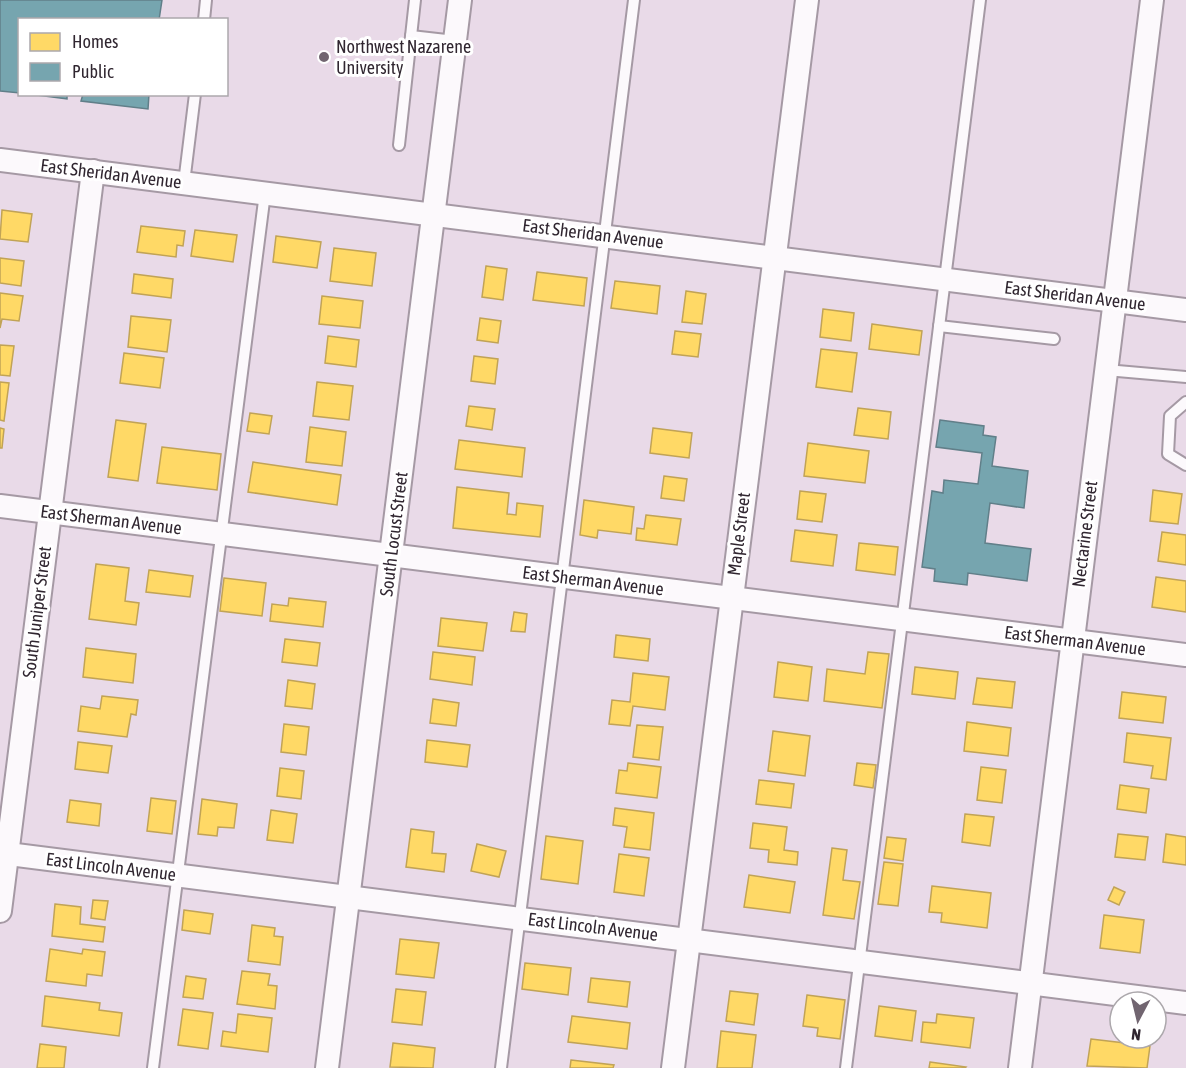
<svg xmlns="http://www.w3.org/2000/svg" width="1186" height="1068" font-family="'Asap Condensed',sans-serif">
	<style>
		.homes { fill: #ffd966; stroke: #c1a356; stroke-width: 1.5 }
		.public { fill: #76a5af; stroke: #617f89; stroke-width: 1.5 }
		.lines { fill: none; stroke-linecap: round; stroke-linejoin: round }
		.service-casing { stroke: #a599a4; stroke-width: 14 }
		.minor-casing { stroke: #a599a4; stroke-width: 26 }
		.service { stroke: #fcf9fc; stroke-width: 10 }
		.minor { stroke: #fcf9fc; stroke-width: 22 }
		.poi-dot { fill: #716570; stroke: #fff; stroke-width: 2 }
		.labels { text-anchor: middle; stroke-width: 6; stroke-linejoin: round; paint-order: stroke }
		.poi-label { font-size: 18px; fill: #302630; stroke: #fff; text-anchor: start }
		.street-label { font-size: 18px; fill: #302630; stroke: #fff }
	</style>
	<rect width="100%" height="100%" fill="#e9dae8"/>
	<g class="homes">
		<path d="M2,210L32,214L28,242L0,239Z"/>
		<path d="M141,226L185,231L183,246L177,245L176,257L137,252Z"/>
		<path d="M195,230L237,235L233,262L191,256Z"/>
		<path d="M276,236L321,242L317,268L273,262Z"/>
		<path d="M334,248L376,253L372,286L330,281Z"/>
		<path d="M0,258L24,261L21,286L0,283Z"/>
		<path d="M486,266L507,269L503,300L482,297Z"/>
		<path d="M537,272L587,278L584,306L533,300Z"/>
		<path d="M134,274L173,279L171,298L132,293Z"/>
		<path d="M615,281L660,286L657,314L611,308Z"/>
		<path d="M686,291L706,294L702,324L682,322Z"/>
		<path d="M0,293L23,296L19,321L2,319L0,328Z"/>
		<path d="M322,296L363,301L360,328L319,324Z"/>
		<path d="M823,309L854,313L851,341L820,337Z"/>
		<path d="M131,316L171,320L167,352L128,347Z"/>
		<path d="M480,318L501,321L498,343L477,340Z"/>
		<path d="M872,324L922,331L919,355L869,349Z"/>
		<path d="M675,331L701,334L698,357L672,354Z"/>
		<path d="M328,336L359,340L356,367L325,363Z"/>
		<path d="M0,345L14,346L10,376L0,375Z"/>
		<path d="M821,349L857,353L852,392L816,387Z"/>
		<path d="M124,353L164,358L160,388L120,383Z"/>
		<path d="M474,356L498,359L495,384L471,381Z"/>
		<path d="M0,382L9,383L4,421L0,420Z"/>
		<path d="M317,382L353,386L349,420L313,416Z"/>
		<path d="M469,406L495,409L492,430L466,426Z"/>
		<path d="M858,408L891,412L888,439L854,435Z"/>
		<path d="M250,413L272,416L269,434L247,431Z"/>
		<path d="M116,420L146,424L138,481L108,477Z"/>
		<path d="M310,427L346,432L342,466L306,462Z"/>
		<path d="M0,428L4,429L2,448H0Z"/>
		<path d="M653,428L692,433L689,458L650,453Z"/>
		<path d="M459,440L525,448L522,477L455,469Z"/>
		<path d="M808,443L869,451L865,483L804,476Z"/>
		<path d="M162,447L221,454L217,490L157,483Z"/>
		<path d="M253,462L341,475L337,505L248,492Z"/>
		<path d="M664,476L687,479L684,501L661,498Z"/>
		<path d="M457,487L509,493L507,514L516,515L517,503L543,506L540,537L453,528Z"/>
		<path d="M1153,490L1182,494L1178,524L1150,521Z"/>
		<path d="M800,491L826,494L822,522L797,519Z"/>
		<path d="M584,500L634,507L631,534L598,530L597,538L580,535Z"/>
		<path d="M646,515L681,519L677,545L636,540L637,528L644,529Z"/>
		<path d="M795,530L837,535L833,566L791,561Z"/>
		<path d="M1162,532L1186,535V565L1158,561Z"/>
		<path d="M859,543L898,547L895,575L856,570Z"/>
		<path d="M96,564L129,568L125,601L139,603L136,625L89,619Z"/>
		<path d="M149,570L193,576L190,597L146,592Z"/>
		<path d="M1156,577L1186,581V612L1152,607Z"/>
		<path d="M224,578L266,583L262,616L220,611Z"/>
		<path d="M289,598L326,602L323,627L270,621L272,604L288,606Z"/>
		<path d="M514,612L527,614L525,632L511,631Z"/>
		<path d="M441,618L487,623L483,651L438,646Z"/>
		<path d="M616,635L650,639L648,661L614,657Z"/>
		<path d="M285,639L320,643L317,666L282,662Z"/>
		<path d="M86,648L136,654L133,683L83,677Z"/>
		<path d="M433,652L475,657L472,685L430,679Z"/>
		<path d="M868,652L889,654L882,708L824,701L827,669L865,674Z"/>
		<path d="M778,662L812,667L808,701L774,697Z"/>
		<path d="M915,667L958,672L955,699L912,694Z"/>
		<path d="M633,673L669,677L665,710L633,706L630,726L609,724L612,700L630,702Z"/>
		<path d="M977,678L1015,682L1012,708L973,704Z"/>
		<path d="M288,680L315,684L312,709L285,706Z"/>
		<path d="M1122,692L1166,697L1163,723L1119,718Z"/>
		<path d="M102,696L138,700L136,715L131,714L127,737L78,731L81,706L100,709Z"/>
		<path d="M433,699L459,703L456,726L430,723Z"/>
		<path d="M967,722L1011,728L1008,756L964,751Z"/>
		<path d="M284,724L309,727L306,755L281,752Z"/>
		<path d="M637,725L663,727L659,760L633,757Z"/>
		<path d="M773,731L810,736L805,776L768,771Z"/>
		<path d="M1127,733L1171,738L1166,780L1151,778L1153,766L1124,762Z"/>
		<path d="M427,740L470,745L467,767L425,762Z"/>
		<path d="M78,742L112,746L108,773L75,769Z"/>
		<path d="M628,763L661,767L657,798L616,793L619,770L627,771Z"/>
		<path d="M857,763L876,765L873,788L854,785Z"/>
		<path d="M981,767L1006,770L1002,803L977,800Z"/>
		<path d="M280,768L304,771L301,799L277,796Z"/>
		<path d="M759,780L794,784L791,808L756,804Z"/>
		<path d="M1120,785L1149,789L1146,813L1117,809Z"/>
		<path d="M151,798L176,801L172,834L147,831Z"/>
		<path d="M202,799L237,804L234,828L218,827L217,836L198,834Z"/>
		<path d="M70,800L101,804L99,826L67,822Z"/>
		<path d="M615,808L654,813L650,850L624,847L627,827L613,825Z"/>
		<path d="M271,810L297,814L293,843L267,840Z"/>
		<path d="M965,814L994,817L990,846L962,842Z"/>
		<path d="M753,823L787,827L784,850L798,852L797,865L768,862L769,850L750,848Z"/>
		<path d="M411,829L434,832L432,853L446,854L444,872L406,867Z"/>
		<path d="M1118,834L1148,837L1145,860L1115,857Z"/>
		<path d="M1166,834L1186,837V865L1163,862Z"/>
		<path d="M546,836L583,841L578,884L541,879Z"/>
		<path d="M887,837L906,839L903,861L884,858Z"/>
		<path d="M477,844L506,851L499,877L471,871Z"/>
		<path d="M832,848L847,850L843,880L860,882L854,919L823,915Z"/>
		<path d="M619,854L649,858L644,896L614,892Z"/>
		<path d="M884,862L903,864L898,906L878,904Z"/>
		<path d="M749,875L795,882L790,913L744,907Z"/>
		<path d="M932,886L991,893L987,928L941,922L942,913L929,912Z"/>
		<path d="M1114,887L1125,892L1119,905L1108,900Z"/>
		<path d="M93,900L108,901L105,920L91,918Z"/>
		<path d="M55,904L81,907L80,924L105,927L103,942L52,936Z"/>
		<path d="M184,910L213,914L210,934L182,930Z"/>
		<path d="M1104,915L1144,920L1140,953L1100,948Z"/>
		<path d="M252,925L275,928L274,936L283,937L280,965L248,961Z"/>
		<path d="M400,939L439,943L434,978L396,974Z"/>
		<path d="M50,949L82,954L83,949L105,952L102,976L87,974L86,986L46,981Z"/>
		<path d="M525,963L571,968L568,995L522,989Z"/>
		<path d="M242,971L270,974L268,985L277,986L275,1009L237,1004Z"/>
		<path d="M186,976L206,979L203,999L183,997Z"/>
		<path d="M591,978L630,982L627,1007L588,1002Z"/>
		<path d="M396,989L426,992L422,1025L392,1022Z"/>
		<path d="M730,991L758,994L754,1025L726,1021Z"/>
		<path d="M807,995L845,1000L840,1039L817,1036L818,1028L803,1026Z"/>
		<path d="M45,996L100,1003L99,1010L122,1013L119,1036L42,1026Z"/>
		<path d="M879,1006L916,1011L912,1041L875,1036Z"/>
		<path d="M183,1009L213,1013L208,1049L178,1045Z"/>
		<path d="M238,1014L272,1018L268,1052L221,1046L223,1031L236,1033Z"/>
		<path d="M937,1014L974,1018L970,1048L921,1042L923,1022L936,1023Z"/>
		<path d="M572,1016L630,1023L627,1049L568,1042Z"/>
		<path d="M721,1031L756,1035L752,1068H717Z"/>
		<path d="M1091,1039L1150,1046L1147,1068L1087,1066Z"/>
		<path d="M393,1043L435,1048L433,1068L390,1067Z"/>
		<path d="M40,1044L66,1047L64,1068H37Z"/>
		<path d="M571,1060L614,1065L613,1068H570Z"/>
		<path d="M930,1062L966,1067L965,1068H929Z"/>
	</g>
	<g class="public">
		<path d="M0,0H162L159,20H20V93L0,91Z"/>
		<path d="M29,94H67V99Z"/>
		<path d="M83,94H149L148,109L81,101Z"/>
		<path d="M940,420L984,426L983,435L996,437L992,466L1028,471L1024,508L990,503L985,543L1031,549L1027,581L968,573L967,585L934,581L935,569L922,567L932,491L943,493L944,480L978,484L982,453L936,447Z"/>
	</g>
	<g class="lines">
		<defs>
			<g id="service">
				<path d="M204,20L206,0"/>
				<path d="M411,36L455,41"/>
				<path d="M399,145L415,0"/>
				<path d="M184,183L195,94"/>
				<path d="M939,326L1054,339"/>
				<path d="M1106,370L1186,377"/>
				<path d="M1186,402L1170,416L1168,454L1186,465"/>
				<path d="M153,1068L265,193"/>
				<path d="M501,1068L634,0"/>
				<path d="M846,1068L980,0"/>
			</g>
			<g id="minor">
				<path d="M0,160L1186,310"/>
				<path d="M0,506L1186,655"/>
				<path d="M0,853L1186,1003"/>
				<path d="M0,911L93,171"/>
				<path d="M327,1068L460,0"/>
				<path d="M673,1068L807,0"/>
				<path d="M1020,1068L1152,0"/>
			</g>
		</defs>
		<use href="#service" class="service-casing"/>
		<use href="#minor" class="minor-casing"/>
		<use href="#service" class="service"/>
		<use href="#minor" class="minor"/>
	</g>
	<circle class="poi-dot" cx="324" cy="57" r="6"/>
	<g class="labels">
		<g class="poi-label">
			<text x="336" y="53">Northwest Nazarene<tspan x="336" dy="21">University</tspan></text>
		</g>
		<g class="street-label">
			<text transform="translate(111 174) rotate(7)" y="6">East Sheridan Avenue</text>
			<text transform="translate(593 234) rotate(7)" y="6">East Sheridan Avenue</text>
			<text transform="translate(1075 296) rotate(7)" y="6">East Sheridan Avenue</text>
			<text transform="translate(111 520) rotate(7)" y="6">East Sherman Avenue</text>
			<text transform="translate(394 534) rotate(-83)" y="6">South Locust Street</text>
			<text transform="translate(739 534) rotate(-83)" y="6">Maple Street</text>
			<text transform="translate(1085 534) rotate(-83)" y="6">Nectarine Street</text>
			<text transform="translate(593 581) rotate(7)" y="6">East Sherman Avenue</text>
			<text transform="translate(37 612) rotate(-83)" y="6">South Juniper Street</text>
			<text transform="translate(1075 641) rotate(7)" y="6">East Sherman Avenue</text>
			<text transform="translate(111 867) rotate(7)" y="6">East Lincoln Avenue</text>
			<text transform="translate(593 927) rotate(7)" y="6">East Lincoln Avenue</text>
		</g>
	</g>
	<rect x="18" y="18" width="210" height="78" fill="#ffffff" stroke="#aca8ac" stroke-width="1.5"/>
	<rect x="30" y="33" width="30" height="18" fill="#ffd966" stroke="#aca8ac" stroke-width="1.5"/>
	<text x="72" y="48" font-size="18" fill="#302630">Homes</text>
	<rect x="30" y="63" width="30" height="18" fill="#76a5af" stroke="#aca8ac" stroke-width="1.5"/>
	<text x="72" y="78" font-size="18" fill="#302630">Public</text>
	<g transform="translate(1138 1020) rotate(187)"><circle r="28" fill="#ffffff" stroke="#aca8ac" stroke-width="1.5"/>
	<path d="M0-4.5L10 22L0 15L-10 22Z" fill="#716570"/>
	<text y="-9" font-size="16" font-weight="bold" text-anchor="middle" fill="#302630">N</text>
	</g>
</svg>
